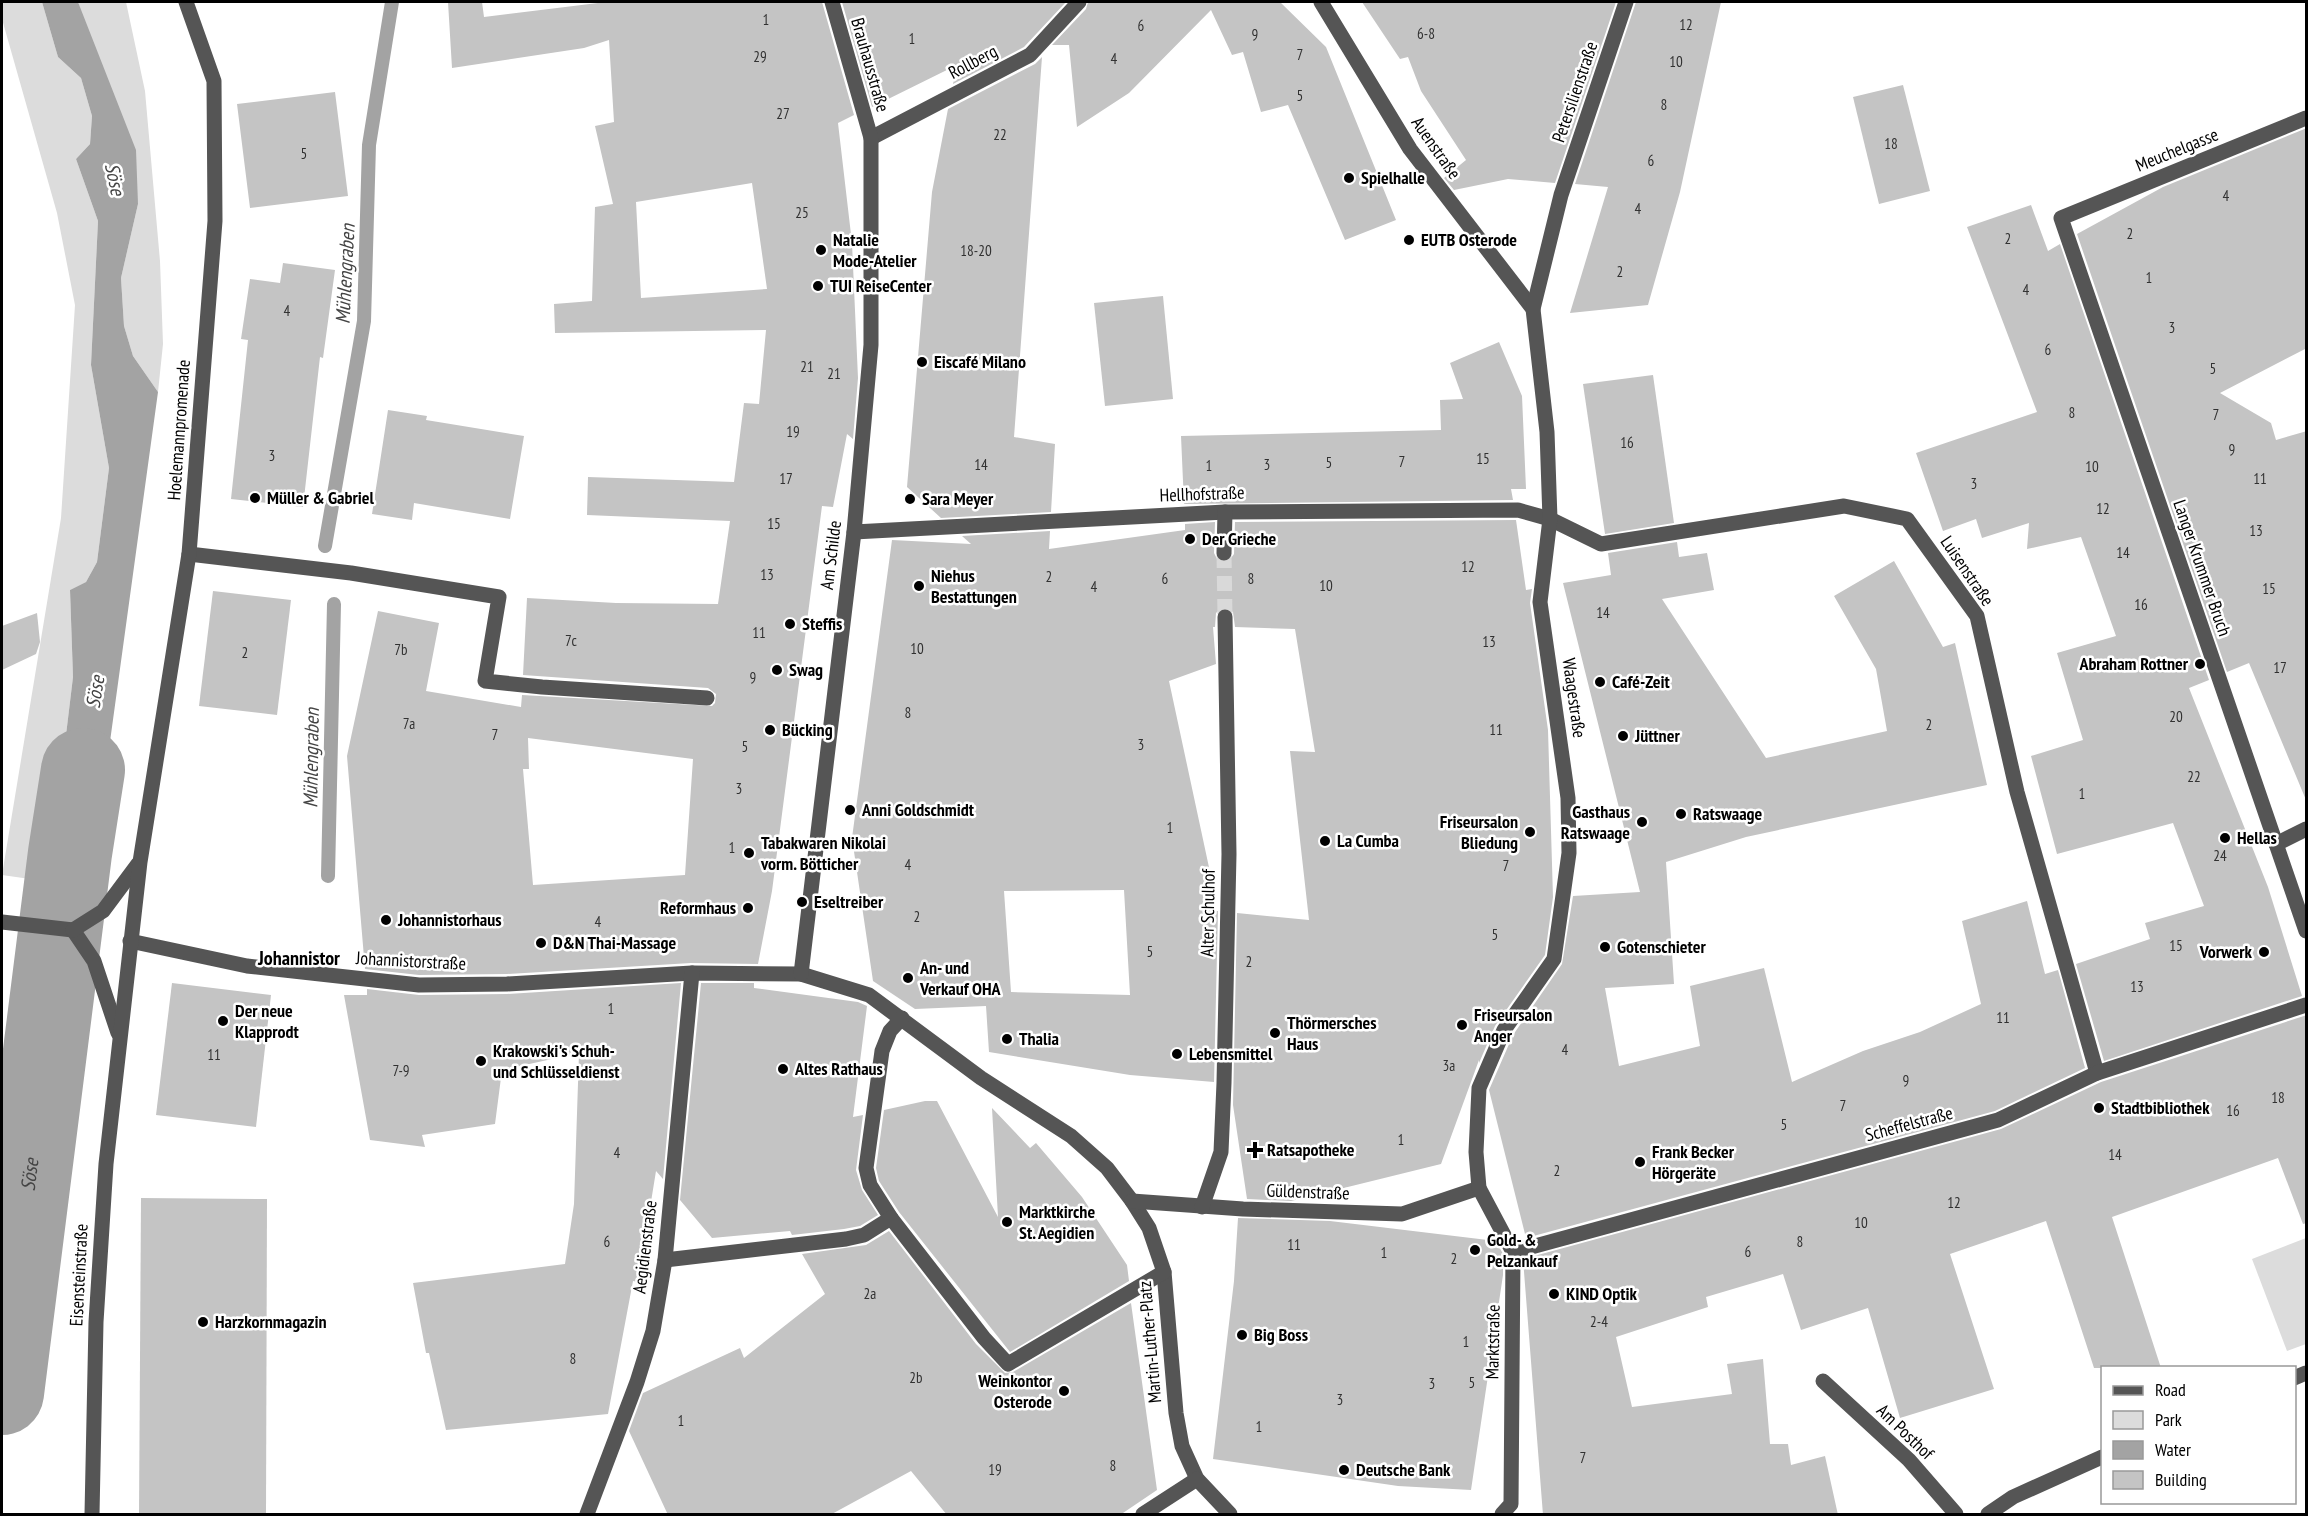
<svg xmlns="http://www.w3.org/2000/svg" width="2308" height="1516" font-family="'PT Sans Narrow',sans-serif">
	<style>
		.green { fill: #dcdcdc }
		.water { fill: #a3a3a3 }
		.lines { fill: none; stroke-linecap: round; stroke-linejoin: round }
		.stream { stroke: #a3a3a3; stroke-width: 14 }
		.river { stroke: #a3a3a3; stroke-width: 84 }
		.building { fill: #c4c4c4; fill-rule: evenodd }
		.minor-tunnel { stroke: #d9d9d9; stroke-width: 15; stroke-dasharray: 15 8; stroke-linecap: butt }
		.minor { stroke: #555; stroke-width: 15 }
		.poi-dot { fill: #000; stroke: #fff; stroke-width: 2 }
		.labels { text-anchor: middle; stroke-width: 5; stroke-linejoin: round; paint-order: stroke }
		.number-label { font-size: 15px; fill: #313131 }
		.street-label { font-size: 18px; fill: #000; stroke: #fff }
		.poi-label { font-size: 18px; font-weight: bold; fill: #000; stroke: #fff; text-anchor: start }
		.water-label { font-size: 20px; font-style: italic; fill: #444; stroke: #fff }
		.neighbourhood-label { font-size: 20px; font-weight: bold; fill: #000; stroke: #fff }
	</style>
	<rect width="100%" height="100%" fill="#fff"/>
	<g class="green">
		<path d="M2,2H42L58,57L81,78L92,116L90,144L76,159L98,221L91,365L109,468L97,562L86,582L70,590L73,677L59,793L44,881L2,875L61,518L75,305L57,213L2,19Z"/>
		<path d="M78,2H126L145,91L160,261L163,344L158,392L133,356L124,326L121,278L138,204Z"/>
		<path d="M2306,1238V1344L2287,1351L2252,1259Z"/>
	</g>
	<path class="water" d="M42,2H78L136,150L138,204L121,278L124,326L133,356L158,392L98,829L91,830L82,881L72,885L44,881L59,793L73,677L70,590L86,582L97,562L109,468L91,365L98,221L76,159L90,144L92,116L81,78L58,57Z"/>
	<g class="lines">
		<g class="stream">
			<path d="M325,546L364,321L369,145L392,2"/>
			<path d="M328,876L334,604"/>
		</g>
		<path class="river" id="s1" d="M2,1393L70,853L83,770"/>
	</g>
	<g class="building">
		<path d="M448,2H482L484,17L606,2H822L854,115L838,123L852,243L858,378L853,439L847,434L833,507L822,506L772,891L758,964L691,963L507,974L419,975L365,969L347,756L378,611L439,623L426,691L521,707L522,695L712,706L715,703L716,694L708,688L523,675L527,598L616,603L718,604L730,521L587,515L588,477L734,482L744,403L759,404L766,330L555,333L554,304L592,301L595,207L613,204L595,126L614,122L609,40L584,48L452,68ZM752,183L767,289L641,298L636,202ZM528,738L693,759L685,875L533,885L523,769H529Z"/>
		<path d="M842,2H1066L1024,47L953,84L957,65L872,107Z"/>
		<path d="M1088,2H1280L1326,47L1396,220L1345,240L1288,105L1261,112L1243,52L1232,55L1211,10L1129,93L1077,127L1069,45H1052L1086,9Z"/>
		<path d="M1362,2H1616L1555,183L1508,179L1454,190L1444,178L1466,160L1421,91L1408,57L1400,59Z"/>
		<path d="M1636,2H1721L1680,192L1648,305L1570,313L1608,187L1575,184Z"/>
		<path d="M1042,57L1014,437L1055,444L1051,512L941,518L907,487L932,192L948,109L1035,64Z"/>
		<path d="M1903,85L1930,191L1879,204L1853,97Z"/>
		<path d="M335,92L348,196L250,208L237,104Z"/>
		<path d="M2307,128V348L2220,393L2271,423L2276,440L2307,431L2306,800L2249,663L2227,672L2077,234L2163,187Z"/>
		<path d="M2031,205L2048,251L2060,244L2209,680L2189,688L2268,887L2302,996L2104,1061L2076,964L2150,939L2145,923L2204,906L2173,823L2057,854L2031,756L2083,740L2057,653L2116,636L2081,537L2027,549L2029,523L1982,538L1976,519L1943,531L1916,453L2037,412L1967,227Z"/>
		<path d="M283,263L335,270L323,358L320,357L303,507L231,499L248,340L241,339L250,279L280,283Z"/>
		<path d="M1163,296L1173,399L1105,406L1094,303Z"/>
		<path d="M1499,342L1522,396L1526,489H1511L1513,500L1184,504L1181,436L1441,430L1440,400L1463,399L1450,363Z"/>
		<path d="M1653,375L1674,523L1605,534L1583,384Z"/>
		<path d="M388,410L427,416L426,420L524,436L510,519L414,503L412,520L372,514Z"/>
		<path d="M1516,520L1526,590L1532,589L1530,603L1548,730L1553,897L1545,955L1495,1026L1479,1063V1060L1441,1164L1291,1201L1247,1199L1233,1105L1237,913L1309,920L1290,751L1315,752L1295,629L1235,627L1233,612L1225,607L1221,608L1216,613L1215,627H1213L1216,664L1169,681L1210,872L1215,911H1218L1214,1082L1130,1075L989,1052L986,1006L915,1009L873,981L852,838L892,540L971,544L962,536L1050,531L1049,549L1185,530V524L1215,522L1214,553L1218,561L1224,563L1229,561L1234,554L1235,522ZM1124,890L1130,995L1011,992L1004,891Z"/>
		<path d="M1677,542L1679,557L1707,553L1714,590L1662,599L1766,758L1887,731L1876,669L1834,596L1894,561L1943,647L1955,643L1987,785L1746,837L1666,862L1674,984L1605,988L1619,1066L1700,1046L1690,986L1764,968L1792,1082L1863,1051L1920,1032L1981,1004L1962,921L2027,901L2045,974L2058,970L2085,1068L1995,1111L1526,1238L1489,1090L1513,1035L1562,964L1573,896L1640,892L1563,583L1611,575L1608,553Z"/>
		<path d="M213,591L291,600L277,715L199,706Z"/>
		<path d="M37,613L40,642L36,654L2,670V626Z"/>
		<path d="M172,983L271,995L256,1127L156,1115Z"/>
		<path d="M681,983L663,1179L656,1171L638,1282L633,1281L608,1414L446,1430L429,1353H426L413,1283L565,1264L574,1204L579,1053L502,1070L495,1124L422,1135L425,1147L370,1140L344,995H367V989L419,995L507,994Z"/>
		<path d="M701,983H754V988L858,1002L867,1006L853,1117L863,1115L856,1170L862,1190L878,1215L860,1226L844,1229L792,1235L790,1231L712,1238L680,1200Z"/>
		<path d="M2307,1015V1223L2303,1224L2278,1158L2112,1217L2161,1368H2094L2046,1221L1950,1254L1994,1389L1900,1418L1868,1308L1801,1330L1783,1274L1706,1297L1708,1307L1616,1337L1632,1407L1732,1394L1727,1364L1763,1359L1770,1444H1788L1791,1465L1825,1456L1838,1515H1543L1523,1259L2001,1129L2101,1082Z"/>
		<path d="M925,1101H937L998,1217L992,1108L1030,1148L1036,1143L1082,1197L1127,1265L1129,1281L1010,1352L899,1212L879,1181L876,1168L884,1110Z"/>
		<path d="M141,1198L267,1199L266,1515H139Z"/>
		<path d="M1238,1218L1330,1221L1496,1241L1503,1254V1275L1471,1490L1398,1486L1213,1459L1234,1281Z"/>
		<path d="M889,1231L976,1344L1005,1373L1013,1372L1131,1303L1157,1490L1120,1515H947L911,1471L830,1515H668L629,1431L643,1393L740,1348L744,1358L825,1294L802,1254L866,1245Z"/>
	</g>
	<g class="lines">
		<path class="minor-tunnel" d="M1224,553L1225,617"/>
		<g class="minor">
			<path d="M1321,2L1410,149L1533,309"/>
			<path d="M2306,118L2061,218L2306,931"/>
			<path d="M871,138L1030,55L1079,2"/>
			<path d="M854,532L1225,512L1518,510L1550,519L1601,544L1844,506L1907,519L1977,616L2017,792L2097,1073"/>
			<path d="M1224,553L1225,512"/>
			<path d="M189,554L351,573L499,597L485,681L542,687L707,698"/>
			<path d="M2276,844L2306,829"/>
			<path d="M2,922L73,930"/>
			<path d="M73,930L94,961L118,1033"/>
			<path d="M73,930L103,911L138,864"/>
			<path d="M130,941L247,966L419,985L507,984L692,973L801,974L869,995L981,1078L1071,1136L1107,1168L1132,1201L1149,1228L1164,1272L1176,1413L1182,1446L1197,1479L1230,1514"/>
			<path d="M801,974L854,532L871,345V138L832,2"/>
			<path d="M1132,1201L1243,1209L1402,1214L1479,1188"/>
			<path d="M1202,1207L1221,1152L1224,1083L1229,854L1225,617"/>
			<path d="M891,1218L870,1185L866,1168L882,1051L890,1031L902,1018"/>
			<path d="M1513,1252L1998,1120L2097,1073L2306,1005"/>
			<path d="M665,1260L846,1239L864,1235L891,1218L984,1338L1008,1364L1164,1272"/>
			<path d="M2294,1378L2306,1373"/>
			<path d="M1823,1381L1909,1460L1956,1514"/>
			<path d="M92,1514L96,1322L106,1164L140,862L189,554L215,221L214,81L186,2"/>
			<path d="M587,1514L637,1382L653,1331L665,1260L692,973"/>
			<path d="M1143,1514L1197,1479"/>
			<path d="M1502,1514L1511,1504L1513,1252L1479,1188L1476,1152L1479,1088L1504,1030L1554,959L1569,853L1568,798L1540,602L1550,519L1547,432L1533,309L1561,195L1626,2"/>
			<path d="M1988,1514L2013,1497L2102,1457"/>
		</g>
	</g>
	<g class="poi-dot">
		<circle cx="1349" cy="178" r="6"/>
		<circle cx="1409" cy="240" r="6"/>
		<circle cx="821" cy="250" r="6"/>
		<circle cx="818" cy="286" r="6"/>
		<circle cx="922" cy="362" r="6"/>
		<circle cx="255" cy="498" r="6"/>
		<circle cx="910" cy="499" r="6"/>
		<circle cx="1190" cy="539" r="6"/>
		<circle cx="919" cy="586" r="6"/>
		<circle cx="790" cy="624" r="6"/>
		<circle cx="2200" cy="664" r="6"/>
		<circle cx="777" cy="670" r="6"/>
		<circle cx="1600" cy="682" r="6"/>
		<circle cx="770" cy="730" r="6"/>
		<circle cx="1623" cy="736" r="6"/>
		<circle cx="850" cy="810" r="6"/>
		<circle cx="1681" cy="814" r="6"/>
		<circle cx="1642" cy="822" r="6"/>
		<circle cx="1530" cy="832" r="6"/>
		<circle cx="2225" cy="838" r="6"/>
		<circle cx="1325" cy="841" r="6"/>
		<circle cx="749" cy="853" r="6"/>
		<circle cx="802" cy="902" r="6"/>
		<circle cx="748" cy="908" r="6"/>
		<circle cx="386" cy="920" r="6"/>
		<circle cx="541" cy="943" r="6"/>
		<circle cx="1605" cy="947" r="6"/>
		<circle cx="2264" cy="952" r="6"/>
		<circle cx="908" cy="978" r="6"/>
		<circle cx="223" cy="1021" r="6"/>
		<circle cx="1462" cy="1025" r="6"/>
		<circle cx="1275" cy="1033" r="6"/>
		<circle cx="1007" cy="1039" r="6"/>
		<circle cx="1177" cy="1054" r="6"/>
		<circle cx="481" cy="1061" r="6"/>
		<circle cx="783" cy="1069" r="6"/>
		<circle cx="2099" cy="1108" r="6"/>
		<path d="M1252 1141h6v6h6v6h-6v6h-6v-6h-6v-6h6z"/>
		<circle cx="1640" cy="1162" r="6"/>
		<circle cx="1007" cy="1222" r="6"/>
		<circle cx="1475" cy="1250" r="6"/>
		<circle cx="1554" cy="1294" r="6"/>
		<circle cx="203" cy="1322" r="6"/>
		<circle cx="1242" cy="1335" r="6"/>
		<circle cx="1064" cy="1391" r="6"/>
		<circle cx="1344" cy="1470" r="6"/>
	</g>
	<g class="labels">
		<g class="number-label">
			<text x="766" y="25">1</text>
			<text x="1686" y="30">12</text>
			<text x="1141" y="31">6</text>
			<text x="1426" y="39">6-8</text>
			<text x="1255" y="40">9</text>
			<text x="912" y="44">1</text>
			<text x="1300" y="60">7</text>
			<text x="760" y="62">29</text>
			<text x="1114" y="64">4</text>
			<text x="1676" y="67">10</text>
			<text x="1300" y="101">5</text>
			<text x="1664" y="110">8</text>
			<text x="783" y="119">27</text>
			<text x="1000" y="140">22</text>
			<text x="1891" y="149">18</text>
			<text x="304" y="159">5</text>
			<text x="1651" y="166">6</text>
			<text x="2226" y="201">4</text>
			<text x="1638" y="214">4</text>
			<text x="802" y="218">25</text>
			<text x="2130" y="239">2</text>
			<text x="2008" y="244">2</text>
			<text x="976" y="256">18-20</text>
			<text x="1620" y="277">2</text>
			<text x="2149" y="283">1</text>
			<text x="2026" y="295">4</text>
			<text x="287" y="316">4</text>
			<text x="2172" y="333">3</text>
			<text x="2048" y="355">6</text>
			<text x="807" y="372">21</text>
			<text x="2213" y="374">5</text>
			<text x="834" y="379">21</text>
			<text x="2072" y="418">8</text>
			<text x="2216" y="420">7</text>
			<text x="793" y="437">19</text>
			<text x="1627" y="448">16</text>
			<text x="2232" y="455">9</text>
			<text x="272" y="461">3</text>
			<text x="1483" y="464">15</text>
			<text x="1402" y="467">7</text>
			<text x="1329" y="468">5</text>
			<text x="981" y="470">14</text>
			<text x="1267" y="470">3</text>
			<text x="1209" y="471">1</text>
			<text x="2092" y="472">10</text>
			<text x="786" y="484">17</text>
			<text x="2260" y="484">11</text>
			<text x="1974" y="489">3</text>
			<text x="2103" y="514">12</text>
			<text x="774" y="529">15</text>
			<text x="2256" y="536">13</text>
			<text x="2123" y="558">14</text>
			<text x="1468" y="572">12</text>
			<text x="767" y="580">13</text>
			<text x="1049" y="582">2</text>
			<text x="1165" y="584">6</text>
			<text x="1251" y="584">8</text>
			<text x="1326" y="591">10</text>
			<text x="1094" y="592">4</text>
			<text x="2269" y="594">15</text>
			<text x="2141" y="610">16</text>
			<text x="1603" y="618">14</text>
			<text x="759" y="638">11</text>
			<text x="571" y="646">7c</text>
			<text x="1489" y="647">13</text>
			<text x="917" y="654">10</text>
			<text x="401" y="655">7b</text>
			<text x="245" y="658">2</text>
			<text x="2280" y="673">17</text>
			<text x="753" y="683">9</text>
			<text x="908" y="718">8</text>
			<text x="2176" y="722">20</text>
			<text x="409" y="729">7a</text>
			<text x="1929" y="730">2</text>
			<text x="1496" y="735">11</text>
			<text x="495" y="740">7</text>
			<text x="1141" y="750">3</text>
			<text x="745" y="752">5</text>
			<text x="2194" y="782">22</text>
			<text x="739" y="794">3</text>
			<text x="2082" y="799">1</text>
			<text x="1170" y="833">1</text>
			<text x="732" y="853">1</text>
			<text x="2220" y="861">24</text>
			<text x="908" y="870">4</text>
			<text x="1506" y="871">7</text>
			<text x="917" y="922">2</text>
			<text x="598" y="927">4</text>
			<text x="1495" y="940">5</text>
			<text x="2176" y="951">15</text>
			<text x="1150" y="957">5</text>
			<text x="1249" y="967">2</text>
			<text x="2137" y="992">13</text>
			<text x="611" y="1014">1</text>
			<text x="2003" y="1023">11</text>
			<text x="1565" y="1055">4</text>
			<text x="214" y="1060">11</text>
			<text x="1449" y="1071">3a</text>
			<text x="401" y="1076">7-9</text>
			<text x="1906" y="1086">9</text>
			<text x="2278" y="1103">18</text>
			<text x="1843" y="1111">7</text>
			<text x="2233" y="1116">16</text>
			<text x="1784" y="1130">5</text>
			<text x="1401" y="1145">1</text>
			<text x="617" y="1158">4</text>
			<text x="2115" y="1160">14</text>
			<text x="1557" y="1176">2</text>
			<text x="1954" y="1208">12</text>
			<text x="1861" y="1228">10</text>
			<text x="607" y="1247">6</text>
			<text x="1800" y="1247">8</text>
			<text x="1294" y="1250">11</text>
			<text x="1748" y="1257">6</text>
			<text x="1384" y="1258">1</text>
			<text x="1454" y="1264">2</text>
			<text x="870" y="1299">2a</text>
			<text x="1599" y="1327">2-4</text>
			<text x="1466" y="1347">1</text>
			<text x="573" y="1364">8</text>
			<text x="916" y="1383">2b</text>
			<text x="1472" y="1388">5</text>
			<text x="1432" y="1389">3</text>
			<text x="1340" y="1405">3</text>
			<text x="681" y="1426">1</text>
			<text x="1259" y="1432">1</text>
			<text x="1583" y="1463">7</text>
			<text x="1113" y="1471">8</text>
			<text x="995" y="1475">19</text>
		</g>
		<g class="street-label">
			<text transform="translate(973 62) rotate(-28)" y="6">Rollberg</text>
			<text transform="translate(870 65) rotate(74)" y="6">Brauhausstraße</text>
			<text transform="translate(1575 92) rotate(-71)" y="6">Petersilienstraße</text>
			<text transform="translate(1436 148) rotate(55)" y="6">Auenstraße</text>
			<text transform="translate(2177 150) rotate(-22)" y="6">Meuchelgasse</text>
			<text transform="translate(179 430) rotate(-86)" y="6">Hoelemannpromenade</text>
			<text transform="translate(1202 494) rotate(-2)" y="6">Hellhofstraße</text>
			<text transform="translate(831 555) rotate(-83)" y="6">Am Schilde</text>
			<text transform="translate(2202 568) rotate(71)" y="6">Langer Krummer Bruch</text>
			<text transform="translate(1967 571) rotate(56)" y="6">Luisenstraße</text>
			<text transform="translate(1574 698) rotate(82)" y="6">Waagestraße</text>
			<text transform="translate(1208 913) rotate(-89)" y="6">Alter Schulhof</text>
			<text transform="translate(411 961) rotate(3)" y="6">Johannistorstraße</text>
			<text transform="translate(1909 1124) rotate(-15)" y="6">Scheffelstraße</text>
			<text transform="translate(1308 1192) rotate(2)" y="6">Güldenstraße</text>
			<text transform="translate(645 1247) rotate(-83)" y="6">Aegidienstraße</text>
			<text transform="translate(79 1275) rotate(-87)" y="6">Eisensteinstraße</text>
			<text transform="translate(1150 1342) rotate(-95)" y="6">Martin-Luther-Platz</text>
			<text transform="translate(1493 1342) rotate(-89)" y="6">Marktstraße</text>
			<text transform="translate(1905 1432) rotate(44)" y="6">Am Posthof</text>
		</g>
		<g class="poi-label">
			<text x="1361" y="184">Spielhalle</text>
			<text x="833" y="246">Natalie<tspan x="833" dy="21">Mode-Atelier</tspan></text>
			<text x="1421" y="246">EUTB Osterode</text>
			<text x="830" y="292">TUI ReiseCenter</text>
			<text x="934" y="368">Eiscafé Milano</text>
			<text x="267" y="504">Müller &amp; Gabriel</text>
			<text x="922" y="505">Sara Meyer</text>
			<text x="1202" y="545">Der Grieche</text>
			<text x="931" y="582">Niehus<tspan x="931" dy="21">Bestattungen</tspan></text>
			<text x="802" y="630">Steffis</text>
			<text x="2188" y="670" text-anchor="end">Abraham Rottner</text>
			<text x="789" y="676">Swag</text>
			<text x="1612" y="688">Café-Zeit</text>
			<text x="782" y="736">Bücking</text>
			<text x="1635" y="742">Jüttner</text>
			<text x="862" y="816">Anni Goldschmidt</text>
			<text x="1630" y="818" text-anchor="end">Gasthaus<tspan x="1630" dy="21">Ratswaage</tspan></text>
			<text x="1693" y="820">Ratswaage</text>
			<text x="1518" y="828" text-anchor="end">Friseursalon<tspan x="1518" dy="21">Bliedung</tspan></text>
			<text x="2237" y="844">Hellas</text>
			<text x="1337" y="847">La Cumba</text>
			<text x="761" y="849">Tabakwaren Nikolai<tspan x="761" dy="21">vorm. Bötticher</tspan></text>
			<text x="814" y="908">Eseltreiber</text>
			<text x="736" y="914" text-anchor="end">Reformhaus</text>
			<text x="398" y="926">Johannistorhaus</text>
			<text x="553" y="949">D&amp;N Thai-Massage</text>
			<text x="1617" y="953">Gotenschieter</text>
			<text x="2252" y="958" text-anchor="end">Vorwerk</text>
			<text x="920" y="974">An- und<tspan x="920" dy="21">Verkauf OHA</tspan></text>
			<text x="235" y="1017">Der neue<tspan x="235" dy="21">Klapprodt</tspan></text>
			<text x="1474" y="1021">Friseursalon<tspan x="1474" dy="21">Anger</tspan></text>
			<text x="1287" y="1029">Thörmersches<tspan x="1287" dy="21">Haus</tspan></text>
			<text x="1019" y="1045">Thalia</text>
			<text x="493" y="1057">Krakowski's Schuh-<tspan x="493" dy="21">und Schlüsseldienst</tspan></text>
			<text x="1189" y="1060">Lebensmittel</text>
			<text x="795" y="1075">Altes Rathaus</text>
			<text x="2111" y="1114">Stadtbibliothek</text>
			<text x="1267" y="1156">Ratsapotheke</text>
			<text x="1652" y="1158">Frank Becker<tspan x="1652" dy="21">Hörgeräte</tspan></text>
			<text x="1019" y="1218">Marktkirche<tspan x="1019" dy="21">St. Aegidien</tspan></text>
			<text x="1487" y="1246">Gold- &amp;<tspan x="1487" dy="21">Pelzankauf</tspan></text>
			<text x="1566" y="1300">KIND Optik</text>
			<text x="215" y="1328">Harzkornmagazin</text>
			<text x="1254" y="1341">Big Boss</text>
			<text x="1052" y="1387" text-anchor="end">Weinkontor<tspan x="1052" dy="21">Osterode</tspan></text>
			<text x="1356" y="1476">Deutsche Bank</text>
		</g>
		<g class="water-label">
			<text transform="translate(115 179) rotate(78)" y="7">Söse</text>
			<text transform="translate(345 274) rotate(-87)" y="7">Mühlengraben</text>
			<text transform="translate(95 692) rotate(-81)" y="7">Söse</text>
			<text transform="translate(311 758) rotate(-89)" y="7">Mühlengraben</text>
			<text dy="7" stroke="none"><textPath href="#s1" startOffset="220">Söse</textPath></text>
		</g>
		<g class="neighbourhood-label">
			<text x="299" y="965">Johannistor</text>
		</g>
	</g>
	<rect width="2308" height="1516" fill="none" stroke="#000000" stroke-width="6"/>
	<rect x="2101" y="1366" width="195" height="138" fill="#ffffff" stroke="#999999" stroke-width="1.5"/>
	<rect x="2113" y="1386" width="30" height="9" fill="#555555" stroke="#999999" stroke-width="1.5"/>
	<text x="2155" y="1396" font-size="18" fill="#000000">Road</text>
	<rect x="2113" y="1411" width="30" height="18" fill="#dcdcdc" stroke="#999999" stroke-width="1.5"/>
	<text x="2155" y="1426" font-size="18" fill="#000000">Park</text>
	<rect x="2113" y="1441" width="30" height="18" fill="#a3a3a3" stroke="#999999" stroke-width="1.5"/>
	<text x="2155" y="1456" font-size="18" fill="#000000">Water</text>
	<rect x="2113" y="1471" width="30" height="18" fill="#c4c4c4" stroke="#999999" stroke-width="1.5"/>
	<text x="2155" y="1486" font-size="18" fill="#000000">Building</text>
</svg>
